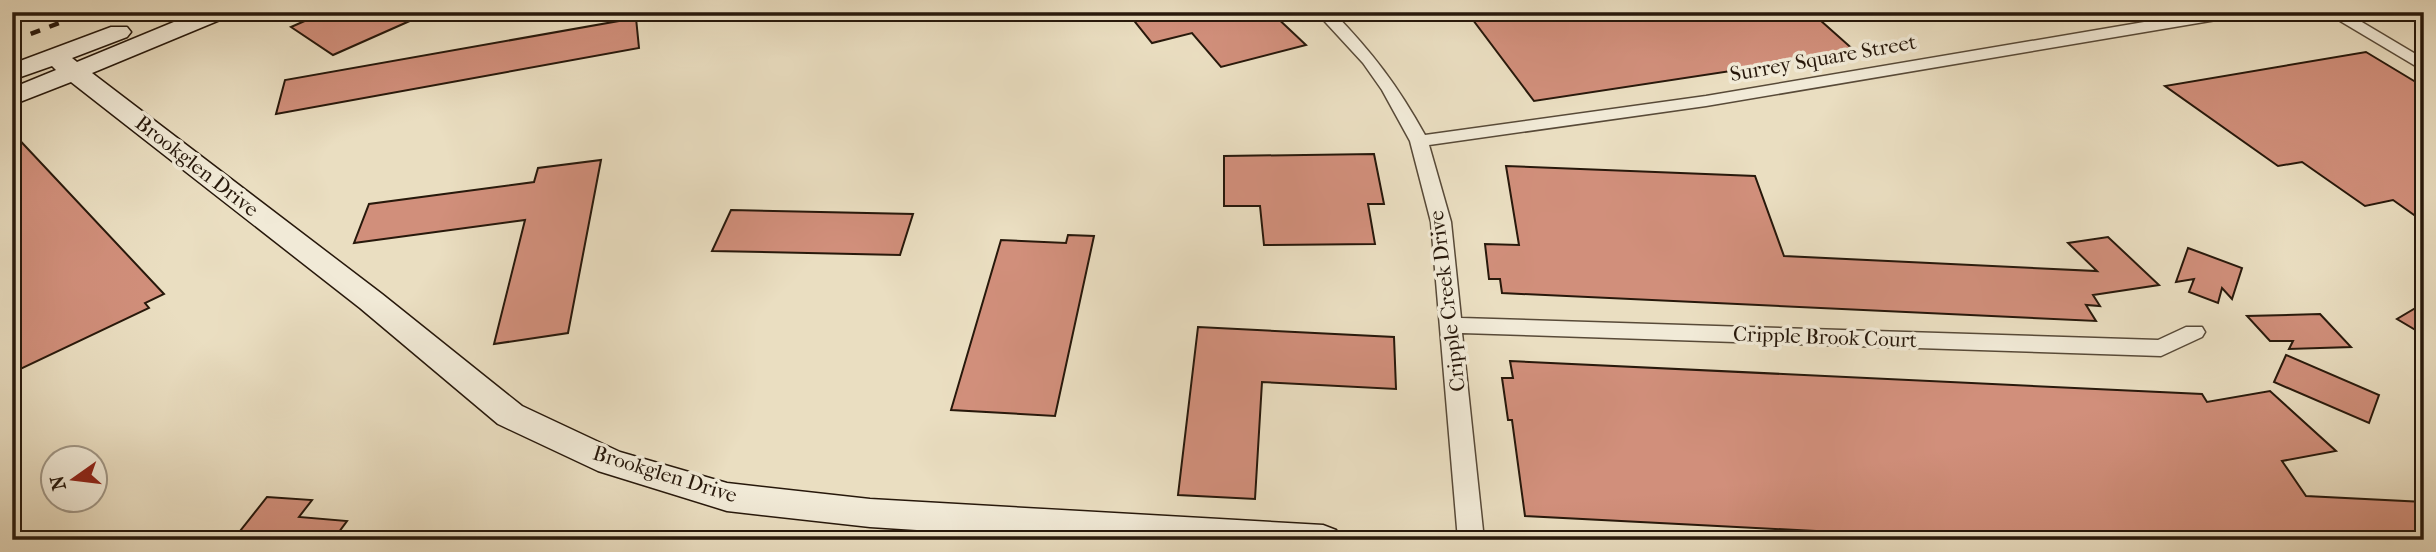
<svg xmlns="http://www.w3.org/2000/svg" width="2436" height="552" font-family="'IM FELL French Canon',serif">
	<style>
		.building { fill: #d18f7b; stroke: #27180b; stroke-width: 2 }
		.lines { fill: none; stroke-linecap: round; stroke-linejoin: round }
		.street-casing { stroke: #584a38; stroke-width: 3 }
		.secondary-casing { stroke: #27180b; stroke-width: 3 }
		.street { fill: #f1ead7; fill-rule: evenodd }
		.secondary { fill: #f1ead7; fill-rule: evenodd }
		.rail { stroke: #27180b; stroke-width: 4.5; stroke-dasharray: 10 10; stroke-linecap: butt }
		.labels { text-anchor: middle; stroke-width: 7; stroke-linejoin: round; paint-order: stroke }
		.street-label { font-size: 21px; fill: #27180b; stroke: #f1ead7 }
	</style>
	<rect width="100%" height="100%" fill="#eadec1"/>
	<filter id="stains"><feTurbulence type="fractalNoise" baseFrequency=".00286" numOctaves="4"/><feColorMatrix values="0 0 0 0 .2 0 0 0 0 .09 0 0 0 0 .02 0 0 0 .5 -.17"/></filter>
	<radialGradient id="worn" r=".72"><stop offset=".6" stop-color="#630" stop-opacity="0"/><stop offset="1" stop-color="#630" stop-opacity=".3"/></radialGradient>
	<g class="building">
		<path d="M325,12H430L333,55L291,27Z"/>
		<path d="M1157,12H1271L1306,45L1221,67L1192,33L1152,43L1132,18Z"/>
		<path d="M1467,12H1606L1614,21L1677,12H1710L1716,18L1758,12H1811L1856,52L1534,101Z"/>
		<path d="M636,18L639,48L276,114L285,80Z"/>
		<path d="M2366,52L2424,87V222L2393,200L2365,206L2302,162L2278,166L2165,86Z"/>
		<path d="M12,132L164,294L145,303L149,308L12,373Z"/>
		<path d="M1374,154L1384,204H1368L1375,244L1264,245L1260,206H1224V156Z"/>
		<path d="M601,160L568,333L494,344L525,220L354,243L369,204L534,182L538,168Z"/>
		<path d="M1506,166L1755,176L1784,256L2097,271L2068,243L2108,237L2159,285L2093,295L2100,306L2086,305L2096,321L1502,293L1500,279H1489L1485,244L1519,245Z"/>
		<path d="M731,210L913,214L900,255L712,251Z"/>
		<path d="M1068,235L1094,236L1055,416L951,410L1001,240L1066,243Z"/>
		<path d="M2188,248L2242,268L2232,299L2222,288L2218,303L2189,292L2194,279L2176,282Z"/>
		<path d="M2424,303V335L2397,319Z"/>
		<path d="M2320,314L2351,347L2289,349L2293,341H2270L2247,316Z"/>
		<path d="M1198,327L1394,337L1396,389L1262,382L1255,499L1178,495Z"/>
		<path d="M2286,355L2379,395L2369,423L2274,382Z"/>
		<path d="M1510,361L2202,394L2207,402L2270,391L2336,451L2282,461L2306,496L2424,502V540H1988L1525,516L1512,420H1508L1502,378H1513Z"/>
		<path d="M267,497L312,500L299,517L347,521L333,540H233Z"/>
	</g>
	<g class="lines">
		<defs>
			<g id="street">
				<path d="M1316,12H1333C1372,52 1398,86 1425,135L1706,96L2203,12H2242L2234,17L1706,106L1429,145L1451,222L1461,318L2158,340L2186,327H2202L2205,332L2202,337L2161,356L1462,333L1484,540H1458L1431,222L1410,141L1382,90L1363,63Z"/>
				<path d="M2325,12H2345L2424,59V71Z"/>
			</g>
			<path id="secondary" d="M198,12H230L227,17L92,73L382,294L522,406L620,452L727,483L870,499L1323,525L1336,530L1341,540H1075L870,527L727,511L598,471L498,424L360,308L71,82L12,105V88L56,70L52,66L12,80V64L111,27H127L131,32L127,37L72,58L77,62Z"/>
		</defs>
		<use href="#street" class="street-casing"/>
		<use href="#secondary" class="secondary-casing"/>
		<use href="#street" class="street"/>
		<use href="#secondary" class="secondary"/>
		<path class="rail" d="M12,41L88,12"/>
	</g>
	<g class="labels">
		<g class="street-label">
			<text transform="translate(1823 58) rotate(-10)" y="7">Surrey Square Street</text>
			<text transform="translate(197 166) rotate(38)" y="7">Brookglen Drive</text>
			<text transform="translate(1447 301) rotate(-97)" y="7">Cripple Creek Drive</text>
			<text transform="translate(1825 337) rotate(2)" y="7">Cripple Brook Court</text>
			<text transform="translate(665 474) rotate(17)" y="7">Brookglen Drive</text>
		</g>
	</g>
	<rect width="2436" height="552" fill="none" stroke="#eadec1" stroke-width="42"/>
	<rect x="14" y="14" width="2408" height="524" fill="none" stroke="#27180b" stroke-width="3.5"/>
	<rect x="21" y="21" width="2394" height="510" fill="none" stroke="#27180b" stroke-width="2"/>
	<g transform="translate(74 479) rotate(256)"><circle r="33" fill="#f1ead7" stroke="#a09685" stroke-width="2"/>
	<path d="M0-5L12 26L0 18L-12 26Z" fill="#8f2418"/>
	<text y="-10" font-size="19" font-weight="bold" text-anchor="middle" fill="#27180b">N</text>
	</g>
	<rect width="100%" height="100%" filter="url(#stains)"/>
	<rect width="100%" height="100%" fill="url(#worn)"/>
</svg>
